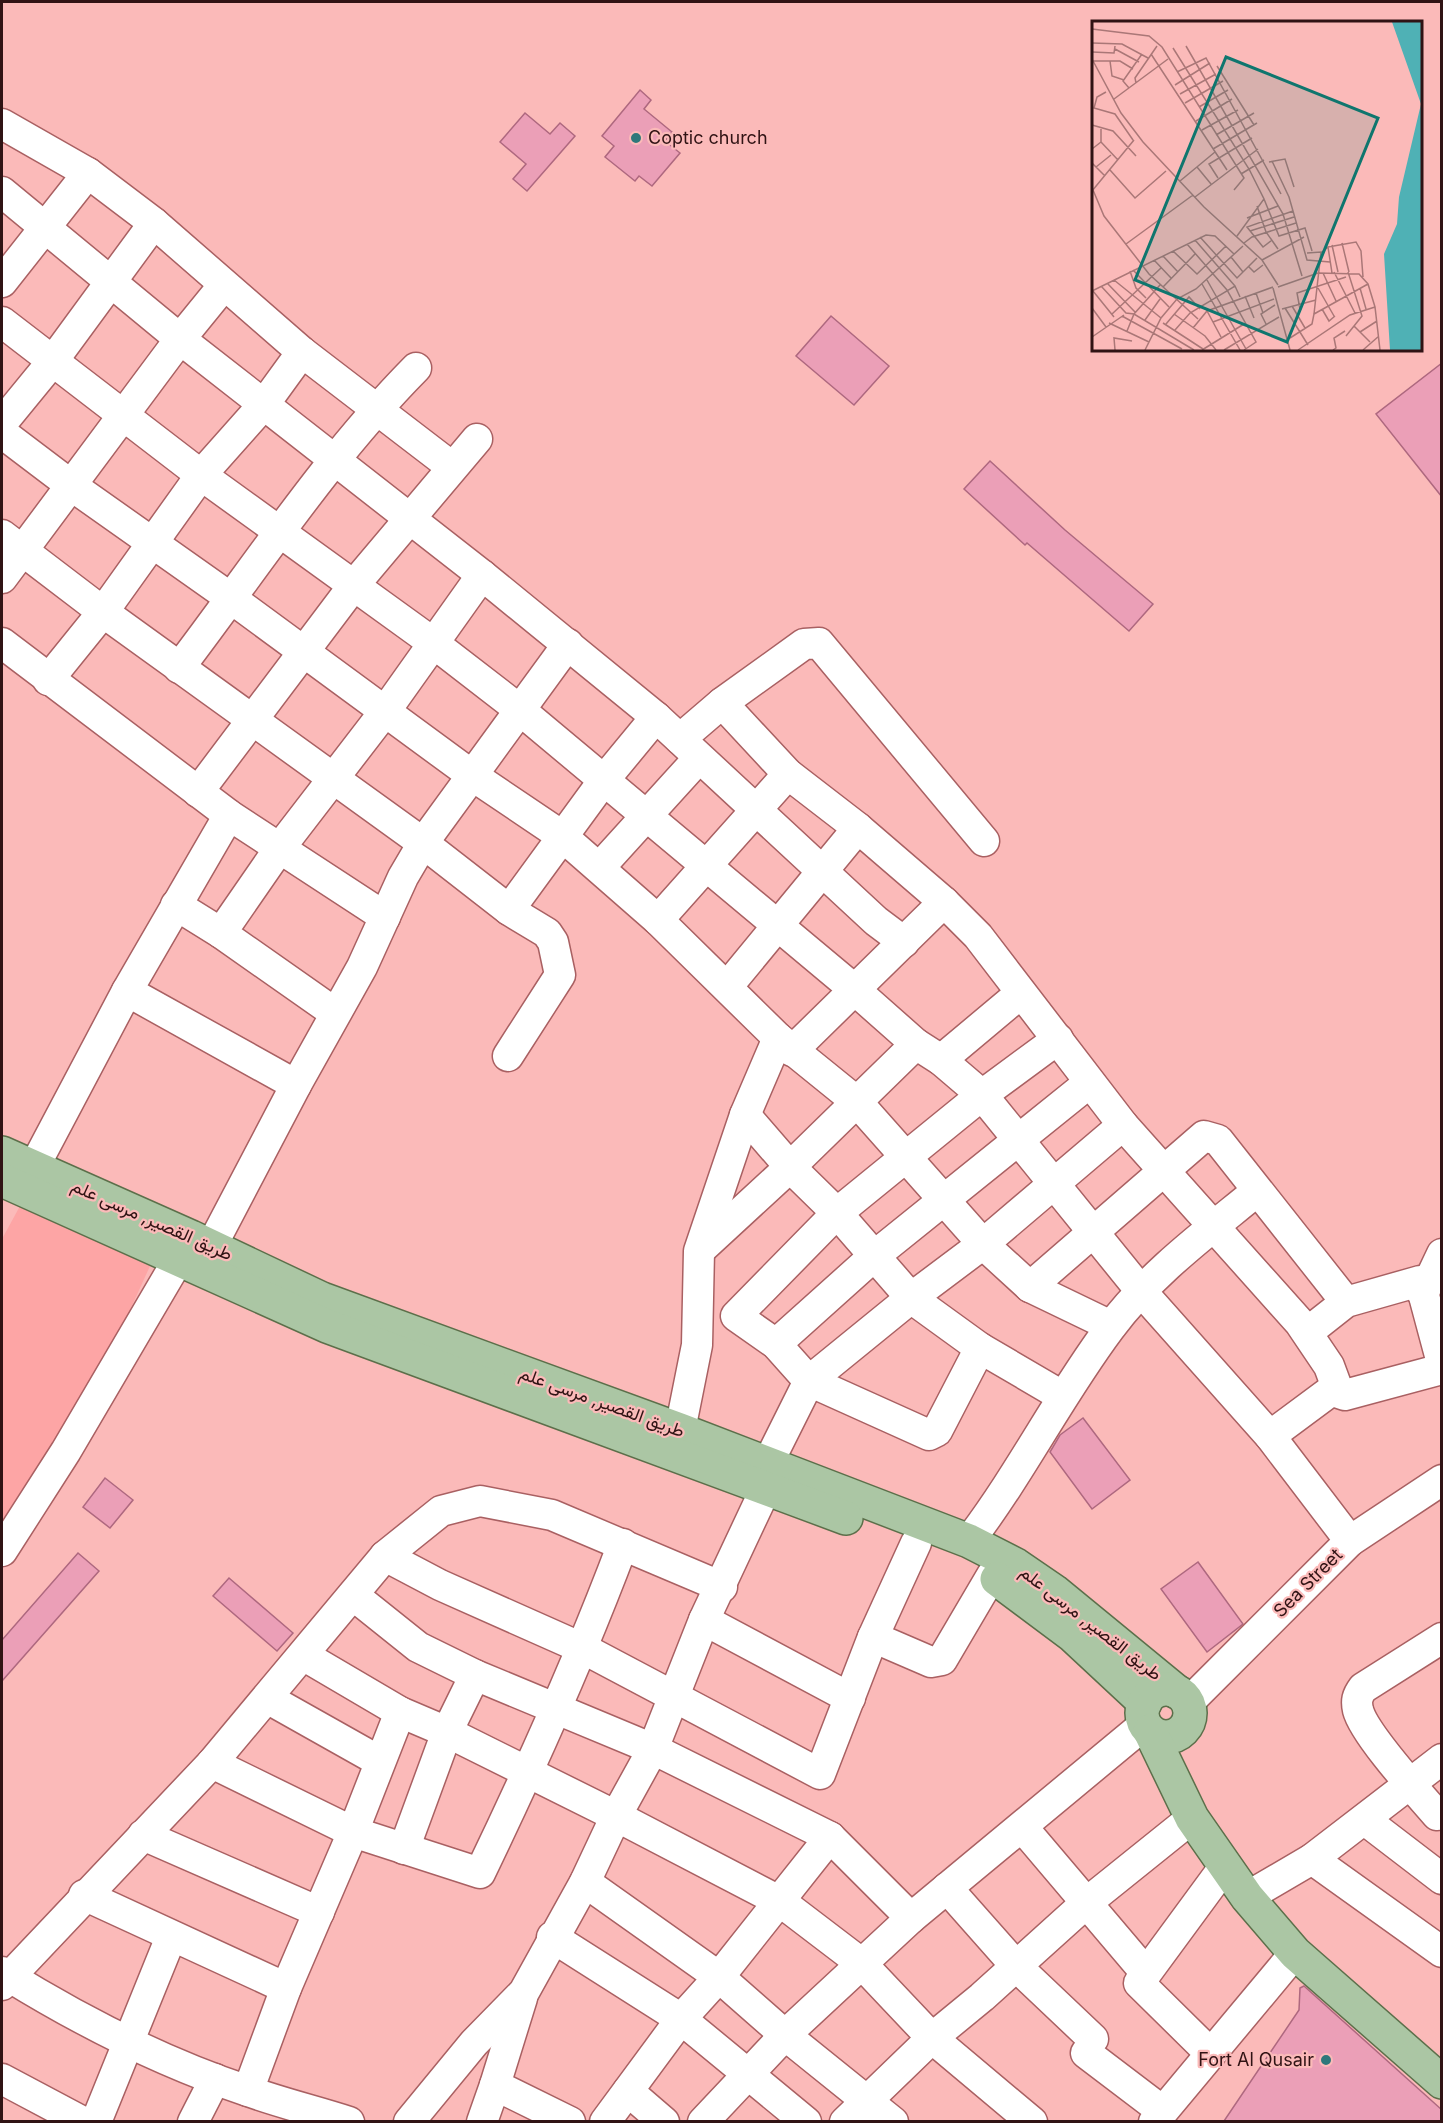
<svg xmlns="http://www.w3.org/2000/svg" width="1443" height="2123" font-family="Inter,Vazirmatn,sans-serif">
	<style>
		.built { fill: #fda5a5 }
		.building { fill: #eb9fb7; stroke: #ae687f; stroke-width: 1.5 }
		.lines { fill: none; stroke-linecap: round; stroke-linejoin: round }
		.minor-casing { stroke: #a96062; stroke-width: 33 }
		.major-casing { stroke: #5c6f4a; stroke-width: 36 }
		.minor { stroke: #fff; stroke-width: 30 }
		.major { stroke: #abc6a4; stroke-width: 33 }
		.poi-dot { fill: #2e787b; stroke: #fbbab9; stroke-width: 2 }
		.labels { text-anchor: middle; stroke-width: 4.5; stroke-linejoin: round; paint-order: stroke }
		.poi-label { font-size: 18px; fill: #301314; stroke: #fbbab9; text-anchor: start }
		.street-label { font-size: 18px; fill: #301314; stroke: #fbbab9 }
		.inset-road { fill: none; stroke: #a77; stroke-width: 1.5 }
		.view { fill: #0f766e; fill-opacity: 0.15; stroke: #0f766e; stroke-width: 3 }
		.inset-edge { fill: none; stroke: #301314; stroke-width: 3 }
	</style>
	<rect width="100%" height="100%" fill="#fbbab9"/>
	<path class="built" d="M20,1206L150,1266L110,1354L2,1521V1239Z"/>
	<g class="building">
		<path d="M640,90L651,100L644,109L672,132L665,141L680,153L652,186L639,176L635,181L605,157L614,146L602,136Z"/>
		<path d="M525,113L550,134L560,123L575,136L527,191L513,179L526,164L500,142Z"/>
		<path d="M831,316L889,366L854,405L796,356Z"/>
		<path d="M1442,363V497L1376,414Z"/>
		<path d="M990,461L1065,530L1153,604L1129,631L1027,543L1025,545L964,489Z"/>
		<path d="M1083,1418L1130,1480L1092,1509L1050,1452L1060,1435Z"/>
		<path d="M105,1478L133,1500L110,1528L83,1507Z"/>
		<path d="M78,1553L99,1571L2,1681V1640Z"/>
		<path d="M1198,1562L1243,1624L1207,1652L1161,1589Z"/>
		<path d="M229,1578L293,1633L277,1651L213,1596Z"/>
		<path d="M1304,1986L1442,2110V2121H1224L1299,2010L1300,1988Z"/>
	</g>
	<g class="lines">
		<defs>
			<g id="minor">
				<path d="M2,124L88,173L154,223L302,352L452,467"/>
				<path d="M2,192L180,339L482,575L656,717L876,921L904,942"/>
				<path d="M2,282L88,173"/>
				<path d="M2,322L201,475L432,642L520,710L855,990L916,1044L941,1060L982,1095L1141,1291L1270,1436L1350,1541"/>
				<path d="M2,423L52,362L154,223"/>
				<path d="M2,433L72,486L232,599L473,776L562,836L658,920L778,1038L745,1115L699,1251L697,1345L680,1430"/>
				<path d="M2,535L103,612L423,843L509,910L547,933L553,942L560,975L508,1056"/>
				<path d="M2,578L180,339L224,285"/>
				<path d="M2,643L229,815L385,917"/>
				<path d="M179,668C256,567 326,459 416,368"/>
				<path d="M48,680L103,612L201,475L265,403L302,352"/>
				<path d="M722,703L788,774L858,828L944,902L978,936L1123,1125L1300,1323L1329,1366L1339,1393L1345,1395L1442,1369"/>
				<path d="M680,739L722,703L804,644L819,643L984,841"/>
				<path d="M198,792L354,585L477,439"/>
				<path d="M600,867L699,758"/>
				<path d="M176,905L221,933"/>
				<path d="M509,910L604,780L656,717"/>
				<path d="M658,920L788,774"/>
				<path d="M727,987L858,828"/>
				<path d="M127,991L296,1085"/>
				<path d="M335,1013L221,933L279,849L386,710L482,575"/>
				<path d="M778,1038L857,1102L983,1244L1030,1287L1204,1136L1218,1140L1346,1302"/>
				<path d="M792,1051L944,902"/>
				<path d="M941,1060L1021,993"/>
				<path d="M745,1115L790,1167L837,1213L911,1298L980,1348L1062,1396"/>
				<path d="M34,1167L127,991L229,815"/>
				<path d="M211,1247L296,1085L362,967L403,877L423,843L568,644"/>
				<path d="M701,1249L790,1167L916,1044"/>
				<path d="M1030,1287L1111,1326"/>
				<path d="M1423,1294L1442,1254"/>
				<path d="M1308,1332L1346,1302L1420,1281L1442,1363"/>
				<path d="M776,1344L873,1257L1089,1083"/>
				<path d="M980,1348L937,1431L929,1435L809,1381L776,1344L736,1316L837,1213L982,1095L1058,1039"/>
				<path d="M1270,1436L1336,1387"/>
				<path d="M768,1463L809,1381L911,1298L983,1244L1123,1125"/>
				<path d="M969,1541C1021,1473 1059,1396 1110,1328C1150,1274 1206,1233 1257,1191"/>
				<path d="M2,1551L66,1451L191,1238"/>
				<path d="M385,1556L440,1585L584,1649L820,1774L873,1637L916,1543"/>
				<path d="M353,1595L418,1647L475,1675L653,1749L830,1837"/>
				<path d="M704,1620L850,1698"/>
				<path d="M873,1637L931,1662L942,1660L992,1575"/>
				<path d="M303,1655L400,1712L447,1732L616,1816L781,1902L861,1963L932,2038L1032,2122"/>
				<path d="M267,1698L379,1761"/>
				<path d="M1188,1703L1350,1541L1442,1480"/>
				<path d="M212,1763L353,1832L480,1873C532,1765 581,1656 623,1544"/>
				<path d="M1437,1815C1419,1794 1364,1734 1358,1710C1356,1701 1357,1696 1363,1688L1442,1638"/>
				<path d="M1365,1820L1442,1879"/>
				<path d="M1023,1828L1146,1973"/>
				<path d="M143,1835L319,1912"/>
				<path d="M404,1849L447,1732L475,1675"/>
				<path d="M1312,1859L1442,1952"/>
				<path d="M585,1882L719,1977L785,2035L893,2122"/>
				<path d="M947,1888L1016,1966L1093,2039"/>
				<path d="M84,1895L286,1988"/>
				<path d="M1247,1897L1312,1859L1442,1759"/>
				<path d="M552,1937L681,2019L806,2122"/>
				<path d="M2,1972C79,2020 161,2062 248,2091C281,2103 315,2111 349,2122"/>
				<path d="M2,1985L212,1763L385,1556L441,1511L480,1501L552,1515L722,1587"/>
				<path d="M1086,2053L1161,2110"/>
				<path d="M1210,2053L1139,1983L1225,1866"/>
				<path d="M2,2079L83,2122"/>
				<path d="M495,2085L522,1998"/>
				<path d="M248,2091L286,1988L353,1832L400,1712"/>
				<path d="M628,2091L664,2122"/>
				<path d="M96,2122L171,1937"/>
				<path d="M193,2122L215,2079"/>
				<path d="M409,2122L474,2043L524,1992L585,1882L616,1816L653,1749L704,1620L766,1488"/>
				<path d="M482,2122L495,2085L570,2122"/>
				<path d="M605,2122L681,2019L719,1977L830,1837L911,1918"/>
				<path d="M703,2122L785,2035L911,1918L1145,1724"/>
				<path d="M845,2122L932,2038L982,1997L1085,1904L1192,1818"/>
				<path d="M1154,2122L1295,1953"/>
			</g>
			<g id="major">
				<path d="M2,1153L191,1237L322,1299L680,1430L969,1541L1016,1565L1054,1591L1177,1692"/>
				<path d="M2,1180L327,1326L846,1518"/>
				<path d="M997,1579L1072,1635L1145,1703"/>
				<circle cx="1166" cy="1713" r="24"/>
				<path d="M1150,1731L1192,1818L1247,1897L1295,1953L1442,2082"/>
			</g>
		</defs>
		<use href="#minor" class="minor-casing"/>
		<use href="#major" class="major-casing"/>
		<use href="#minor" class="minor"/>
		<use href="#major" class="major"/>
	</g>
	<g class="poi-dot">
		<circle cx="636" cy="138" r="6"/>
		<circle cx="1326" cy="2060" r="6"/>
	</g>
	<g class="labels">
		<g class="poi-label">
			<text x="648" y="144">Coptic church</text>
			<text x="1314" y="2066" text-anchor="end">Fort Al Qusair</text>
		</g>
		<g class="street-label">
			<text transform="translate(152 1220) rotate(24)" y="6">طريق القصير, مرسى علم</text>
			<text transform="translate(602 1402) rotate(20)" y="6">طريق القصير, مرسى علم</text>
			<text transform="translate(1308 1583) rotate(-45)" y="6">Sea Street</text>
			<text transform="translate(1091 1623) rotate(38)" y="6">طريق القصير, مرسى علم</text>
		</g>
	</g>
	<g transform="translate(1092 21)">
		<rect width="330" height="330" fill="#fbbab9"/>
		<path d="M300,1H330V329H298L292,233L305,203L307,176L329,83Z" fill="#4fb1b5"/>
		<path class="inset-road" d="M0,8L57,15L70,26L152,157L142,169M0,22L30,23L56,37M94,25L191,193L210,255M81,27L157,148L172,178L145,215M23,28L47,41M0,31L22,32L23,25M59,33L135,149M0,38L29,92L51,121L112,186L170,239L186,264M1,40H28L41,48M18,40L20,55L32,59M125,45L162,104M85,51L114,37L189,173M44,62L43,57L65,25M83,64L118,42M37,67L31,60L50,33M14,71L5,76L2,87L23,93L41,119M88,73L124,53M22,78L76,38M93,82L131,60M107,86L136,69M104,100L140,78M0,104L21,110L44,135M110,109L146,89M124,114L162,92M9,121L26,139M0,128L9,121V106M121,128L165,102M180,140L197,176L215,239L238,241M177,141L193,138L202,166M0,142L13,155M4,146L19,134M105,146L119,163M18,149L43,177L74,150M149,153L172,139M126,157L117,143L160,117M88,160L123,131M1,169L12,195L57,253L106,298M0,170L42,119M103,176L166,128M172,178L187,215L213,207L220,230M165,185L174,211L186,228M155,197L186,185M158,210L202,196M108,216L145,257L165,237M103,219L143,265M180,219L171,226L155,206L201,190M152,222L160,216L204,202M250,222L257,251M34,223L101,174M95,223L135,269L164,321L152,329M240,224L246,251M236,226L240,252M81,230L105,253L134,225M229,232L236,226L264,221L269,230L271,256M71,235L86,251M139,236L151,251M62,239L79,257M170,239L212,216M156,245L162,251L171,244M41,249L77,286M38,250L44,267L54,277M242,251L263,292M231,252L244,280M22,259L69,297M115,259L154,328M15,262L43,291M110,263L148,329M9,265L34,292L42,293L102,329M71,266L103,233M186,266L226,252L267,253L276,263L283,286L288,329M181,267L198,329M226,267L242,295M268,267L274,288M0,270L114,214L123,215L142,233M1,270L22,296M164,272L171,292M153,275L162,297M200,285L213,307M0,287L14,306M193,287L216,324M114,288L129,316M190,288L224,279M208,288L205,272L254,256M230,288L237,300L243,295M20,293L69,247M82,293L113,315L124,329M222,293L276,263M30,295L90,328M53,299L68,278M121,301L182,278M17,302L57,321M71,302L111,328M74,303L97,276L108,288M174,303L169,293L183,284M262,305L278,321M101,307L115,290L181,266M83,309L98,292L143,265L148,276M35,310L42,293L68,264M268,311L285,300M254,315L270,295L256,251M0,316L32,294M198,317L220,303L222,293L229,231L215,232M23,329L22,317L40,320M53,329L69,297L85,278L104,268L151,225M110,329L152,303M132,329L187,296M206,329L258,294L283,286M241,329L244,327L242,317L253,310M271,329L287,315"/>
		<path class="view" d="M134,36L286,97L195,321L43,259Z"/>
		<rect width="330" height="330" class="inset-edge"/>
	</g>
	<rect width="1443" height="2123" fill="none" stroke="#301314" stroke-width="6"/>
</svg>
